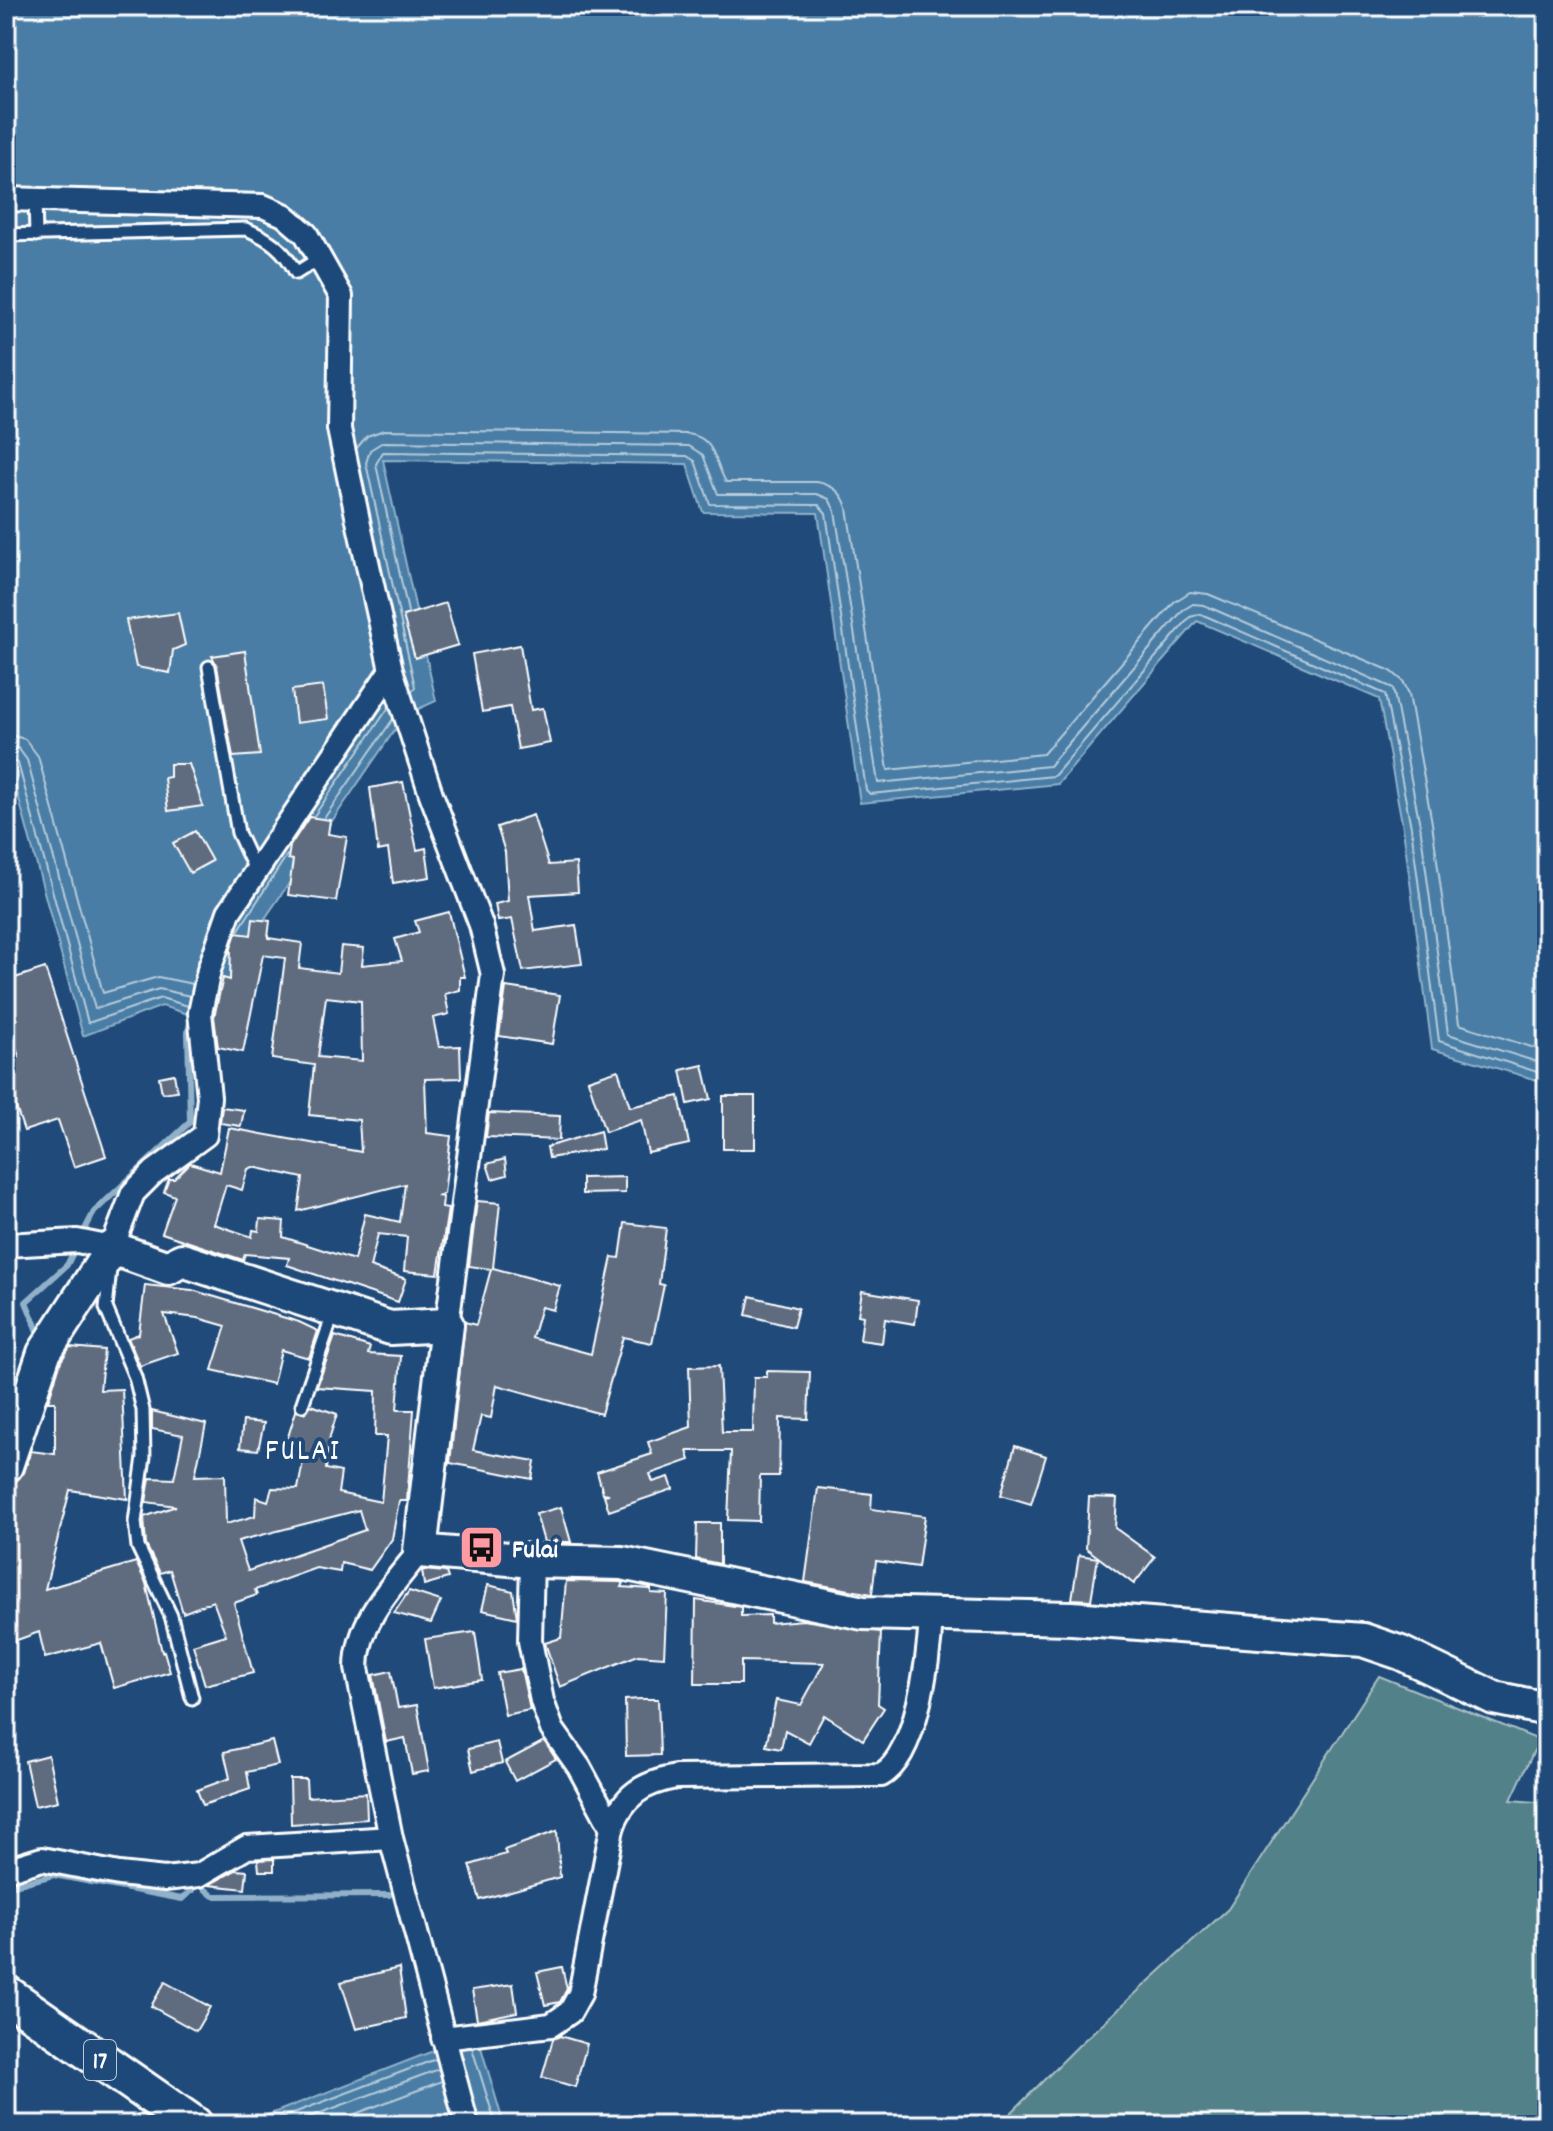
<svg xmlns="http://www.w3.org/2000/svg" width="1553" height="2131" font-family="Dekko,sans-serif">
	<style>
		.green { fill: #53818a; stroke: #a9c0c4; stroke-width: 2 }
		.water { fill: #487da5; stroke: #91b1c9; stroke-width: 2 }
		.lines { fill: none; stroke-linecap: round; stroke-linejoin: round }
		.shore { stroke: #b6cbdb; stroke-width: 2 }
		.stream { stroke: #91b1c9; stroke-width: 6 }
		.building { fill: #5f6c7f; stroke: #fff; stroke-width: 2; fill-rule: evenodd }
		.lane-casing { stroke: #fff; stroke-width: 17 }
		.street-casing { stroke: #fff; stroke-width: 28 }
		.secondary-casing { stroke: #fff; stroke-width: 38 }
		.primary-casing { stroke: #fff; stroke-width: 42 }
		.lane { stroke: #1f4a7a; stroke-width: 11 }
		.street { stroke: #1f4a7a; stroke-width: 22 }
		.secondary { stroke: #1f4a7a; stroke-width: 32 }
		.primary { stroke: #1f4a7a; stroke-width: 36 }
		.labels { text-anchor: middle; stroke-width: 8; stroke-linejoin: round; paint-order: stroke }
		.shield { fill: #1f4a7a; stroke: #bcc9d7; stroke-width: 2 }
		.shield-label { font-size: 24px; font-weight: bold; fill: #fff }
		.poi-label { font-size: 26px; font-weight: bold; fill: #fff; stroke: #1f4a7a; text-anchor: start }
		.quarter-label { font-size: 30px; letter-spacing: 2px; fill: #fff; stroke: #1f4a7a }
	</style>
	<rect width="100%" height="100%" fill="#1f4a7a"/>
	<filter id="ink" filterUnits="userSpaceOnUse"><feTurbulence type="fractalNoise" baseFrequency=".0125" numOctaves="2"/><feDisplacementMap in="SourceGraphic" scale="16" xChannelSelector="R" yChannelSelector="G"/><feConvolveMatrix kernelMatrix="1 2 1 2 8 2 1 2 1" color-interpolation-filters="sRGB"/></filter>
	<g filter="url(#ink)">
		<path class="green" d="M1379,1676L1539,1740L1511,1800L1547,1803V2125H999L1080,2044L1228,1909Z"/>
		<g class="water">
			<path d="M6,6H1547V1083L1432,1049L1403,828L1379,699L1197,621L1058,784L860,803L818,513L703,512L687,464L383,460L436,701L405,715L257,930L229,1027L162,1006L83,1036L6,751Z"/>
			<path d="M477,2034L504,2125H242Z"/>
		</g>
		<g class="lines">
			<g class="shore">
				<path d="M356,449L367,436L384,430L688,434C716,438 714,462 726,482H817C833,485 843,493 847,508L888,770L1043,754L1174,602L1190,592L1208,594L1391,671L1403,681L1409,694L1432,823L1459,1024L1547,1052"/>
				<path d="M408,612L376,464L383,452L687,456L695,461L710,504L819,505L826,513L866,790L870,794L1054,776L1190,617L1201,614L1385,694L1411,827L1439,1041L1547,1075"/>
				<path d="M412,692L415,687L366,463L370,450L383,442L689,446L703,455L718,494H817L829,499L835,511L878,783L1049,766L1183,610L1193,604L1204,605L1393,688L1420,825L1448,1034L1547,1065"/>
				<path d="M6,734L25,739L38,756L103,993L158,977L193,984"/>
				<path d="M6,746L19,749L27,760L95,1009L159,989L190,996"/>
				<path d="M6,757L18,763L88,1023L161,998L188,1006"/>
				<path d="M314,816L389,707"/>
				<path d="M325,817L393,719"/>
				<path d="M238,931L287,855"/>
				<path d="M472,2048L496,2125"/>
				<path d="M262,2125L436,2059"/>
				<path d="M288,2125L439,2069"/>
				<path d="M326,2125L442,2081"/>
			</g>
			<g class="stream">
				<path d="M81,1237L94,1212L190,1122L188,1032L191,1017"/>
				<path d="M40,1336L26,1302L67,1265L76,1247"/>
				<path d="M6,1887L54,1875L182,1899L199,1884L213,1896L389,1895"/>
			</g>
		</g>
		<g class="building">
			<path d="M446,603L458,645L415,658L403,616Z"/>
			<path d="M178,613L185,645L173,650L170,673L136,667L126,620Z"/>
			<path d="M520,645L531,710L543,708L550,743L518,749L510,707L482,712L472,654Z"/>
			<path d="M245,651L260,755L233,757L217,666L212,656Z"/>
			<path d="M323,686L328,719L296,723L292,690Z"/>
			<path d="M170,764H189L203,806L168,811L164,778L170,777Z"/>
			<path d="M403,782L417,850L426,848L430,877L393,883L388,849L378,851L370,788Z"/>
			<path d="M533,815L549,865L576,863L578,892L529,895L535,931L576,925L582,964L523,971L512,919L498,921L495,904L508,901L505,852L497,827Z"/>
			<path d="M309,817L330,820L328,834L347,837L336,901L288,895L293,860L288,859L290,846Z"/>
			<path d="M195,831L212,861L190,873L173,843Z"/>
			<path d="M449,912L465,977H460V990L445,994L449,1014L433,1018L439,1047L460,1046L461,1078L425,1079L427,1133L451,1136L444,1194L437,1196L443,1197L442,1208L448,1209L438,1274L404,1271L407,1237L378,1234L370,1267L406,1279L398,1302L287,1265L289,1258L245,1254L243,1260L162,1233L175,1196L164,1192L169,1179H174L190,1163L220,1172L229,1128L361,1152L359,1120L309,1115L314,1065L272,1059L285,958L263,955L243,1052L218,1047L214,1017L223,978L230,980L231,948L236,933L251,935L253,919L270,921L268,938L302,943L299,968L338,973L341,946L364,948L362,965L402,961L395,939L419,932L415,921ZM326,997L361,1001L362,1061L318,1057ZM253,1167L303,1178L298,1211L405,1184L400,1222L365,1214L354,1260L283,1237L284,1221L260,1219L259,1231L253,1230L252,1237L214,1224L226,1185L242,1190L248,1169Z"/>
			<path d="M45,968L106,1156L74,1167L58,1120L24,1131L6,1078V1061L19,1057L6,1016V981Z"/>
			<path d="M506,987L560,995L552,1044L499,1036Z"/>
			<path d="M703,1065L711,1099L688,1104L681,1070Z"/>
			<path d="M618,1070L630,1107L679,1096L689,1144L648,1153L641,1120L605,1132L588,1080Z"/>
			<path d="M174,1074L177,1091L162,1093L159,1077Z"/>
			<rect x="723" y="1096" width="32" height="53"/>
			<path d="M222,1107L244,1110L241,1126L220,1123Z"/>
			<path d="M489,1113L560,1116L559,1140L486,1137Z"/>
			<path d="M600,1131L603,1149L549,1158L547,1147Z"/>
			<path d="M505,1159L507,1175L492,1179L487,1164Z"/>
			<path d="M625,1177V1193L582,1194V1178Z"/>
			<path d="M477,1201L500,1203L493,1268L560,1286L553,1310L541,1307L532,1338L591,1354L612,1257L620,1258L625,1223L666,1228L659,1284L664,1285L652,1343L623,1337L601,1414L497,1385L491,1418L481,1416L473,1450L535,1461L532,1479L450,1463L465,1322L476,1325L491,1269L469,1266Z"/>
			<path d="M145,1285L192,1290L299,1322L318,1331L309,1358L281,1350L273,1384L212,1370L226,1326L198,1318L164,1314L178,1353L140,1366L128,1338L139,1334Z"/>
			<path d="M862,1291L918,1300L915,1324L885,1319L882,1343L860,1340L863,1316L858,1315Z"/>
			<path d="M750,1296L798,1308L793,1327L746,1315Z"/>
			<path d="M335,1336L370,1347L368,1354L401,1356L397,1410H414L407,1501H399L392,1539L370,1570L341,1563L340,1572L316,1568L255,1590L257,1595L234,1603L253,1673L205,1685L193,1645L226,1635L213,1601L183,1613L170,1570L160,1573L146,1545L144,1517L176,1506L146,1502L150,1478L174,1479L183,1435L152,1429V1411L206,1424L195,1476L225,1475L226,1524L255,1516L256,1497L268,1501L272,1488L298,1489L304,1456L283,1453L296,1411L304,1413L311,1405L337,1414L330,1436L326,1469L341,1472L338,1493L381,1502L387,1436H375L376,1391L317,1387ZM359,1510L365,1530L248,1571L238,1541Z"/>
			<path d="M70,1347L104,1350L100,1390L122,1389L127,1499L70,1490L45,1589L136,1562L146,1583L162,1652L164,1651L170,1672L114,1688L101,1643L45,1658L39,1632L6,1644V1507L11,1484L24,1473L31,1451L55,1454V1402H48L61,1361Z"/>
			<path d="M719,1366L722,1432H753L754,1377H767V1371L810,1372L808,1419L780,1418L779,1476H760L759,1521L728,1520L731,1451H687L690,1460L650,1474L653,1482L669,1477L673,1489L609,1511L604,1495L609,1494L603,1493L597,1472L652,1454L648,1442L691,1427L689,1367Z"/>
			<path d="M243,1421L264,1423L258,1450L240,1448Z"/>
			<path d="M1015,1446L1046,1456L1031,1504L1001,1495Z"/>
			<path d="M818,1488L872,1494L871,1509L925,1516L918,1567L876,1561L872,1594L805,1582Z"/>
			<path d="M1089,1497L1117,1498L1115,1528L1155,1557L1134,1584L1086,1548Z"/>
			<path d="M561,1507L571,1542H544L536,1514Z"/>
			<path d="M697,1523H720V1564L696,1559Z"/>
			<path d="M1079,1555L1098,1558L1091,1600L1072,1599Z"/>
			<path d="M422,1570L446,1572L448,1578L424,1585Z"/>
			<path d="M566,1581L620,1582L624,1583L622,1587L651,1589V1593L667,1594L664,1657L638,1655L560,1687L545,1643L561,1638Z"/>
			<path d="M488,1585L513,1591L517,1618L482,1610Z"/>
			<path d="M409,1591L441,1601L431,1623L394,1613Z"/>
			<path d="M696,1600L741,1607V1616L770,1615V1623L803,1620L881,1632L878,1704L884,1708L863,1740L824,1715L809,1743L785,1730L781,1749L766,1746L776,1700L801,1705L824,1663L741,1661V1684H695Z"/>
			<path d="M475,1632L482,1680L433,1688L425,1639Z"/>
			<path d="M521,1669L530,1710L505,1715L497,1673Z"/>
			<path d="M391,1671L398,1708L417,1705L429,1771L412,1774L405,1738L386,1742L373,1675Z"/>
			<path d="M641,1699H658L660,1755L626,1756L625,1700Z"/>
			<path d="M272,1741L278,1765L247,1772L250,1789L203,1805L197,1790L230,1778L224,1752Z"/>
			<path d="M544,1741L556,1759L515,1781L505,1762Z"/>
			<path d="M497,1742L502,1763L473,1771L468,1749Z"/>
			<path d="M48,1755L58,1801L35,1806L25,1761Z"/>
			<path d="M290,1779H306L307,1797L366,1793L367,1819L291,1824Z"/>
			<path d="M557,1831L560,1877L480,1900L470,1865L506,1854L504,1850Z"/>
			<path d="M274,1859V1871H259L258,1860Z"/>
			<path d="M236,1870L247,1871L245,1889L209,1885Z"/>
			<path d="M562,1967L567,1989L560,2002L545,2005L537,1972Z"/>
			<path d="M399,1968L406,2018L356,2029L341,1982Z"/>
			<path d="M165,1982L210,2007L196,2031L151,2006Z"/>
			<path d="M513,1984L517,2012L477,2020L472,1990Z"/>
			<path d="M560,2036L587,2044L575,2087L542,2077L553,2039Z"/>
		</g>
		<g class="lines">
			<defs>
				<g id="lane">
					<path d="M35,199L36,235"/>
					<path d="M6,235L246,229C270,239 284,249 296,273L320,258"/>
					<path d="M209,667L238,833L256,872"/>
					<path d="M110,1269L106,1308L135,1377L143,1410L144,1457L135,1522L138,1547L171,1616L192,1698"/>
					<path d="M302,1405L333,1314"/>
				</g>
				<g id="street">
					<path d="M6,199L263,206L284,215L306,234L341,296L339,429L359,525L391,670L431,794L481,925L493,975L447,1325"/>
					<path d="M6,1245L77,1241L112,1248L133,1193L154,1172L205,1135L209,1097L200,1013L209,970L229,912L391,670"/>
					<path d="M420,1551C392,1586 357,1621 357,1668L391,1838L467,2125"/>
					<path d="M532,1561L530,1641L542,1701L552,1729L579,1767L612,1828"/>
					<path d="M6,1870L42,1859L119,1874L165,1879L199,1875L247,1847L391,1838"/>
					<path d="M443,2038L551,2025L570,2012L580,1994L612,1828C623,1795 643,1783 676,1777L881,1775C917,1756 929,1656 931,1617"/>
				</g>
				<path id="secondary" d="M6,1466L44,1353L112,1248L168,1268L182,1260L390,1328L447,1325L420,1551L532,1561L622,1563L863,1613L1072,1618L1363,1640L1401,1653L1494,1698L1547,1709"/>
				<path id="primary" d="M6,1994L194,2125"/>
			</defs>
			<use href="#lane" class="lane-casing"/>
			<use href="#street" class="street-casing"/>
			<use href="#secondary" class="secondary-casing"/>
			<use href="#primary" class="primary-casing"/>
			<use href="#lane" class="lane"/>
			<use href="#street" class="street"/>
			<use href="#secondary" class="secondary"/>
			<use href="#primary" class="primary"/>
		</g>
	</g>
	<defs>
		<symbol id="bus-square" viewBox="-11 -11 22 22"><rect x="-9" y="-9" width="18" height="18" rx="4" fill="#ff9aa2" stroke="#1f4a7a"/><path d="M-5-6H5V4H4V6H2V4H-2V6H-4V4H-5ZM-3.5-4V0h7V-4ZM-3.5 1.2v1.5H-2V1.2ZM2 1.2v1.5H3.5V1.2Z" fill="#111"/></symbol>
	</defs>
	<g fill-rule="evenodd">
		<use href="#bus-square" x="456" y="1522" width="51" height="51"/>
	</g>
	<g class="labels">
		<rect class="shield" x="84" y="2040" width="32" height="40" rx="6"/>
		<g class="shield-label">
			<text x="100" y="2068">17</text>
		</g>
		<g class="poi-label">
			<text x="512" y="1557">Fulai</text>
		</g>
		<g class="quarter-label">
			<text x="303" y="1459">FULAI</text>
		</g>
	</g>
	<rect width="1553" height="2131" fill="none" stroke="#1f4a7a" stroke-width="32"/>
	<rect x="16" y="16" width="1521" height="2099" fill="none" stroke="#fff" stroke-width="3" filter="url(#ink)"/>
</svg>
